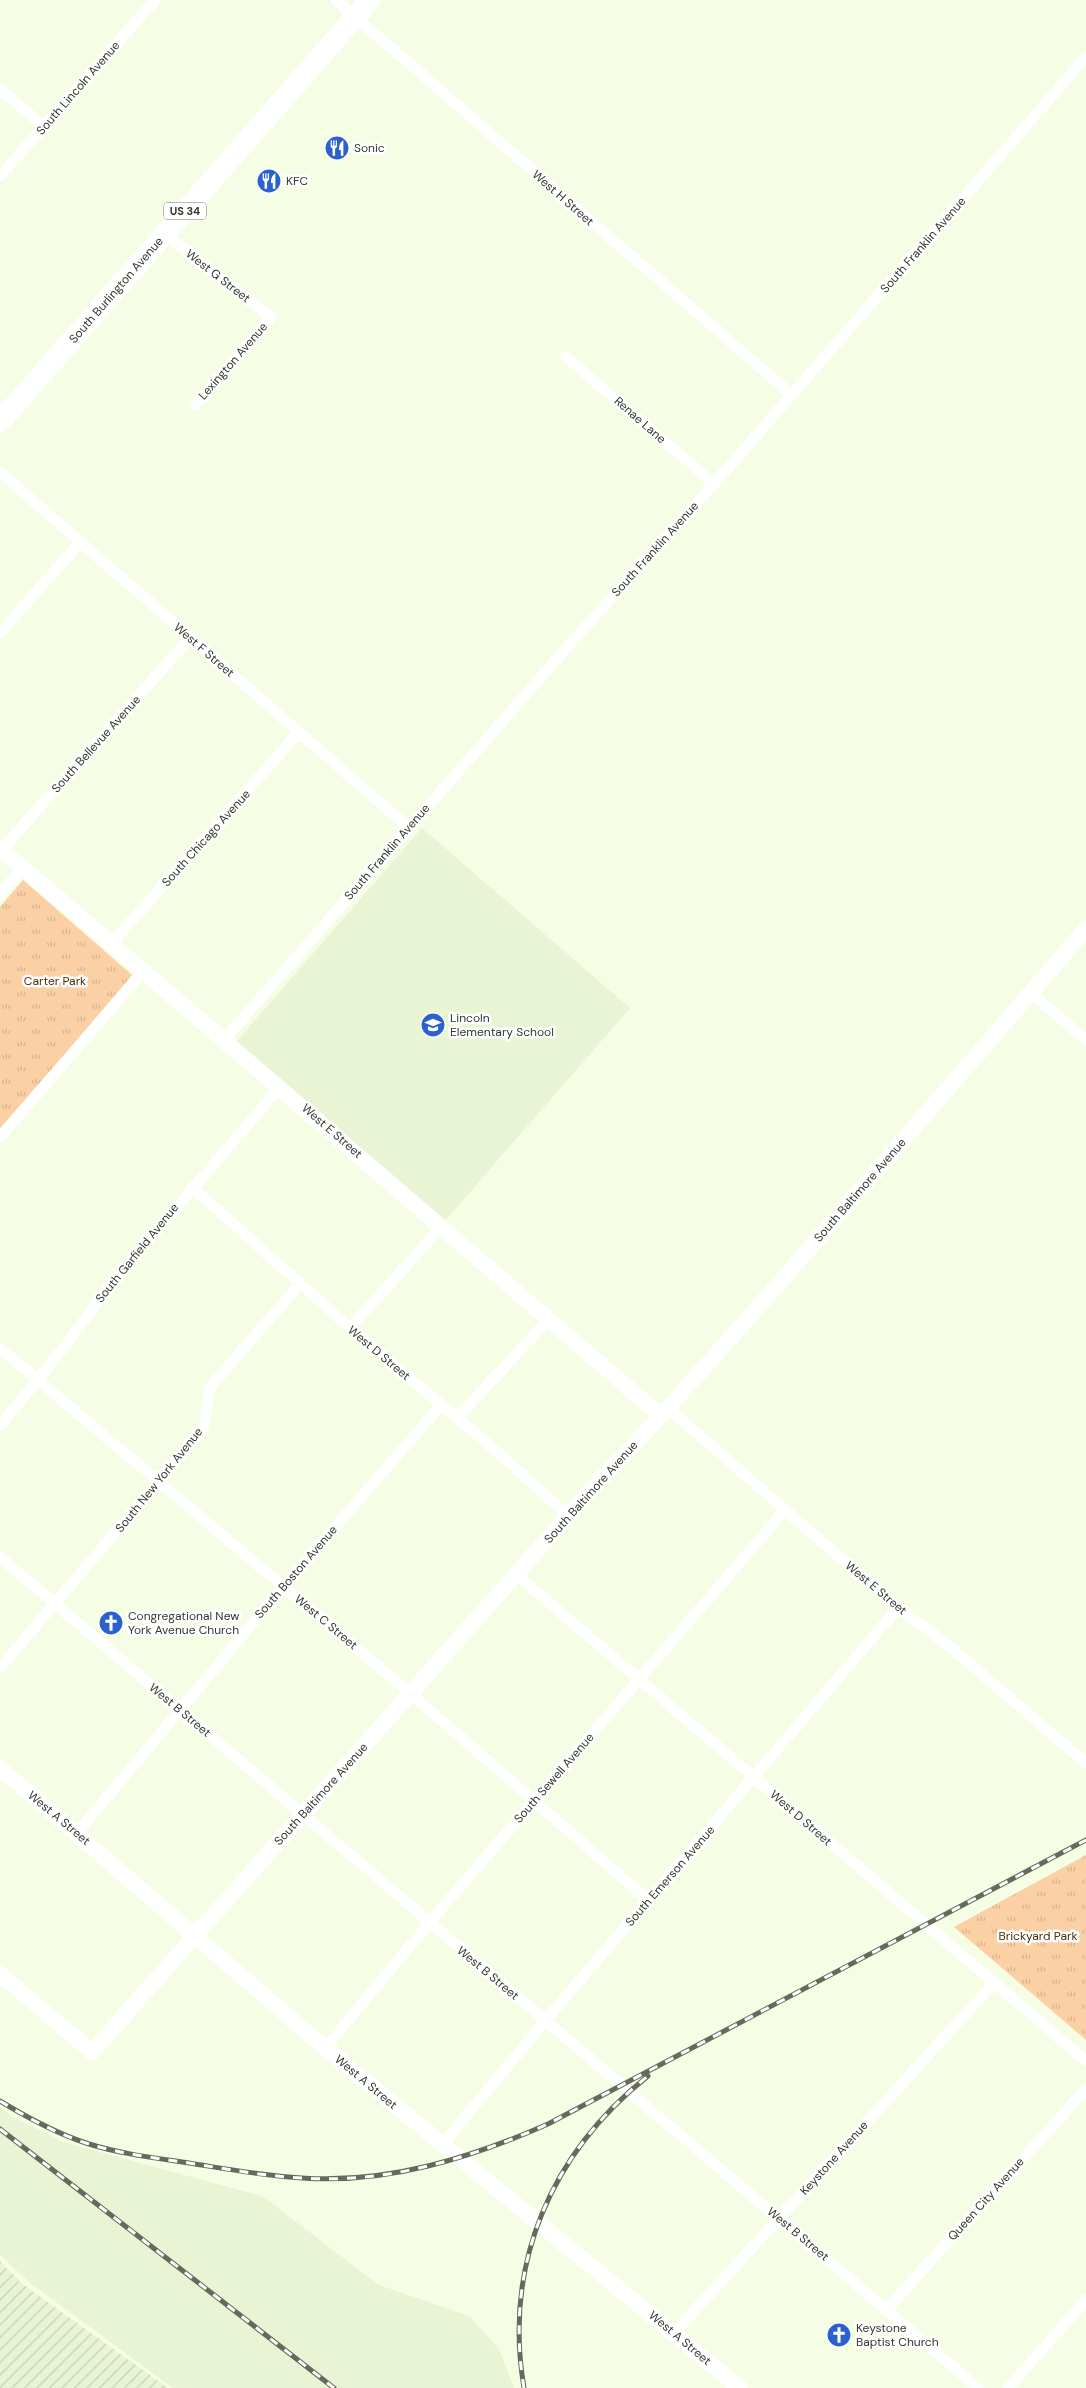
<svg xmlns="http://www.w3.org/2000/svg" width="1086" height="2388" font-family="'DM Sans',sans-serif">
	<style>
		.built { fill: #e8f4d3 }
		.industrial { fill: url(#industrial-furrows) }
		.park { fill: url(#park-tufts) }
		.lines { fill: none; stroke-linecap: round; stroke-linejoin: round }
		.street { stroke: #fff; stroke-width: 11 }
		.secondary { stroke: #fff; stroke-width: 16 }
		.highway { stroke: #fff; stroke-width: 21 }
		.rail-casing { stroke: #656a5c; stroke-width: 5 }
		.rail { stroke: #fff; stroke-width: 3; stroke-dasharray: 9; stroke-linecap: butt }
		.labels { text-anchor: middle; stroke-width: 5; stroke-linejoin: round; paint-order: stroke }
		.shield { fill: #fff; stroke: #70736c; stroke-width: 1 }
		.shield-label { font-size: 11px; font-weight: bold; fill: #33372d }
		.street-label { font-size: 12px; fill: #33372d; stroke: #fff }
		.poi-label { font-size: 12px; fill: #33372d; stroke: #fff; text-anchor: start }
		.park-label { font-size: 12px; fill: #4c2c00; stroke: #fff }
	</style>
	<defs>
		<pattern id="industrial-furrows" width="10" height="10" patternUnits="userSpaceOnUse" patternTransform="scale(1.25)"><rect width="10" height="10" fill="#e8f4d3"/><path d="M-1 1l2-2M0 10L10 0M9 11l2-2" fill="none" stroke="#c7d2b5"/></pattern>
		<pattern id="park-tufts" width="24" height="20" patternUnits="userSpaceOnUse" patternTransform="scale(1.25)"><rect width="24" height="20" fill="#fad0a4"/><path d="M3 7l-1-3M5 7V3M7 7l1-3M15 17l-1-3M17 17v-4M19 17l1-3" fill="none" stroke="#d7b38e"/></pattern>
	</defs>
	<rect width="100%" height="100%" fill="#f5fee4"/>
	<g class="built">
		<path d="M422,828L630,1008L444,1222L236,1042Z"/>
		<path d="M0,2107L13,2117L66,2143L262,2196L379,2285L469,2316L499,2349L514,2388H173L30,2283L0,2255Z"/>
	</g>
	<path class="industrial" d="M0,2261L21,2283L168,2388H0Z"/>
	<g class="park">
		<path d="M23,880L132,975L0,1131V907Z"/>
		<path d="M1086,1855V2040L954,1927Z"/>
	</g>
	<g class="lines">
		<g class="street">
			<path d="M336,0L792,395"/>
			<path d="M0,89L44,127"/>
			<path d="M0,176L155,0"/>
			<path d="M164,234L271,317L195,405"/>
			<path d="M566,357L714,484"/>
			<path d="M0,472L408,827"/>
			<path d="M0,633L80,542"/>
			<path d="M2,849L190,638"/>
			<path d="M0,895L23,867"/>
			<path d="M112,943L299,732"/>
			<path d="M1031,993L1086,1040"/>
			<path d="M224,1040L562,653L714,484L1086,57"/>
			<path d="M0,1137L144,971"/>
			<path d="M192,1187L350,1328L501,1455L568,1516"/>
			<path d="M350,1328L442,1226"/>
			<path d="M0,1348L411,1694L648,1900"/>
			<path d="M668,1408L898,1608L948,1645L1086,1763"/>
			<path d="M457,1418L550,1318"/>
			<path d="M0,1425C37,1382 72,1339 104,1292L280,1087"/>
			<path d="M0,1557L978,2388"/>
			<path d="M517,1575L1086,2061"/>
			<path d="M0,1668L204,1428L210,1387L300,1284"/>
			<path d="M77,1833L284,1586L441,1405"/>
			<path d="M325,2048L429,1923L785,1510"/>
			<path d="M442,2145L545,2021L898,1608"/>
			<path d="M887,2309L1086,2089"/>
			<path d="M674,2333L994,1983"/>
			<path d="M1008,2388L1086,2300"/>
		</g>
		<g class="secondary">
			<path d="M0,848L661,1416"/>
			<path d="M0,1768L325,2048L740,2388"/>
			<path d="M0,1974L92,2052L590,1491L668,1408L782,1280L1086,929"/>
		</g>
		<path class="highway" d="M0,422L370,0"/>
		<defs>
			<g id="rail">
				<path d="M0,2101C28,2118 57,2134 89,2144C121,2154 156,2158 189,2163C227,2169 264,2176 302,2178C387,2184 471,2158 548,2124L1086,1840"/>
				<path d="M0,2129L334,2388"/>
				<path d="M524,2388C503,2264 551,2153 648,2076"/>
			</g>
		</defs>
		<use href="#rail" class="rail-casing"/>
		<use href="#rail" class="rail"/>
	</g>
	<defs>
		<symbol id="restaurant-disc" viewBox="-11 -11 22 22"><circle r="9.5" fill="#2a61ce" stroke="#fff"/><path d="M-5-6h1v4h1v-4h1v4h1v-4h1v5L-1.5 .5V6h-2V.5L-5-1ZM5-6V6H3V1.5H1.5Q1.5-4 5-6Z" fill="#fff"/></symbol>
		<symbol id="school-disc" viewBox="-11 -11 22 22"><circle r="9.5" fill="#2a61ce" stroke="#fff"/><path d="M0-5L7-2L0 1L-7-2ZM-4 1L0 2.5L4 1V4Q0 6-4 4Z" fill="#fff"/></symbol>
		<symbol id="church-disc" viewBox="-11 -11 22 22"><circle r="9.5" fill="#2a61ce" stroke="#fff"/><path d="M-1.2-6h2.4v3.5h3.3v2.4h-3.3V6h-2.4V-.1h-3.3v-2.4h3.3Z" fill="#fff"/></symbol>
	</defs>
	<g fill-rule="evenodd">
		<use href="#restaurant-disc" x="323" y="134" width="28" height="28"/>
		<use href="#restaurant-disc" x="255" y="167" width="28" height="28"/>
		<use href="#school-disc" x="419" y="1011" width="28" height="28"/>
		<use href="#church-disc" x="97" y="1609" width="28" height="28"/>
		<use href="#church-disc" x="825" y="2321" width="28" height="28"/>
	</g>
	<g class="labels">
		<rect class="shield" x="164" y="202.5" width="42" height="17" rx="4"/>
		<g class="shield-label">
			<text x="185" y="215">US 34</text>
		</g>
		<g class="street-label">
			<text transform="translate(78 88) rotate(-49)" y="4">South Lincoln Avenue</text>
			<text transform="translate(563 198) rotate(41)" y="4">West H Street</text>
			<text transform="translate(923 245) rotate(-49)" y="4">South Franklin Avenue</text>
			<text transform="translate(218 276) rotate(38)" y="4">West G Street</text>
			<text transform="translate(116 290) rotate(-49)" y="4">South Burlington Avenue</text>
			<text transform="translate(233 361) rotate(-49)" y="4">Lexington Avenue</text>
			<text transform="translate(640 420) rotate(41)" y="4">Renae Lane</text>
			<text transform="translate(655 549) rotate(-48)" y="4">South Franklin Avenue</text>
			<text transform="translate(204 650) rotate(41)" y="4">West F Street</text>
			<text transform="translate(96 744) rotate(-48)" y="4">South Bellevue Avenue</text>
			<text transform="translate(206 838) rotate(-48)" y="4">South Chicago Avenue</text>
			<text transform="translate(387 852) rotate(-49)" y="4">South Franklin Avenue</text>
			<text transform="translate(332 1131) rotate(41)" y="4">West E Street</text>
			<text transform="translate(860 1190) rotate(-49)" y="4">South Baltimore Avenue</text>
			<text transform="translate(137 1253) rotate(-51)" y="4">South Garfield Avenue</text>
			<text transform="translate(379 1353) rotate(40)" y="4">West D Street</text>
			<text transform="translate(159 1480) rotate(-51)" y="4">South New York Avenue</text>
			<text transform="translate(591 1492) rotate(-48)" y="4">South Baltimore Avenue</text>
			<text transform="translate(296 1572) rotate(-49)" y="4">South Boston Avenue</text>
			<text transform="translate(876 1588) rotate(40)" y="4">West E Street</text>
			<text transform="translate(326 1622) rotate(40)" y="4">West C Street</text>
			<text transform="translate(180 1710) rotate(40)" y="4">West B Street</text>
			<text transform="translate(554 1778) rotate(-49)" y="4">South Sewell Avenue</text>
			<text transform="translate(321 1794) rotate(-48)" y="4">South Baltimore Avenue</text>
			<text transform="translate(59 1818) rotate(40)" y="4">West A Street</text>
			<text transform="translate(801 1818) rotate(41)" y="4">West D Street</text>
			<text transform="translate(670 1876) rotate(-49)" y="4">South Emerson Avenue</text>
			<text transform="translate(488 1973) rotate(40)" y="4">West B Street</text>
			<text transform="translate(366 2082) rotate(40)" y="4">West A Street</text>
			<text transform="translate(834 2158) rotate(-48)" y="4">Keystone Avenue</text>
			<text transform="translate(986 2199) rotate(-48)" y="4">Queen City Avenue</text>
			<text transform="translate(798 2234) rotate(40)" y="4">West B Street</text>
			<text transform="translate(680 2338) rotate(40)" y="4">West A Street</text>
		</g>
		<g class="poi-label">
			<text x="354" y="152">Sonic</text>
			<text x="286" y="185">KFC</text>
			<text x="450" y="1022">Lincoln<tspan x="450" dy="14">Elementary School</tspan></text>
			<text x="128" y="1620">Congregational New<tspan x="128" dy="14">York Avenue Church</tspan></text>
			<text x="856" y="2332">Keystone<tspan x="856" dy="14">Baptist Church</tspan></text>
		</g>
		<g class="park-label">
			<text x="55" y="985">Carter Park</text>
			<text x="1038" y="1940">Brickyard Park</text>
		</g>
	</g>
</svg>
